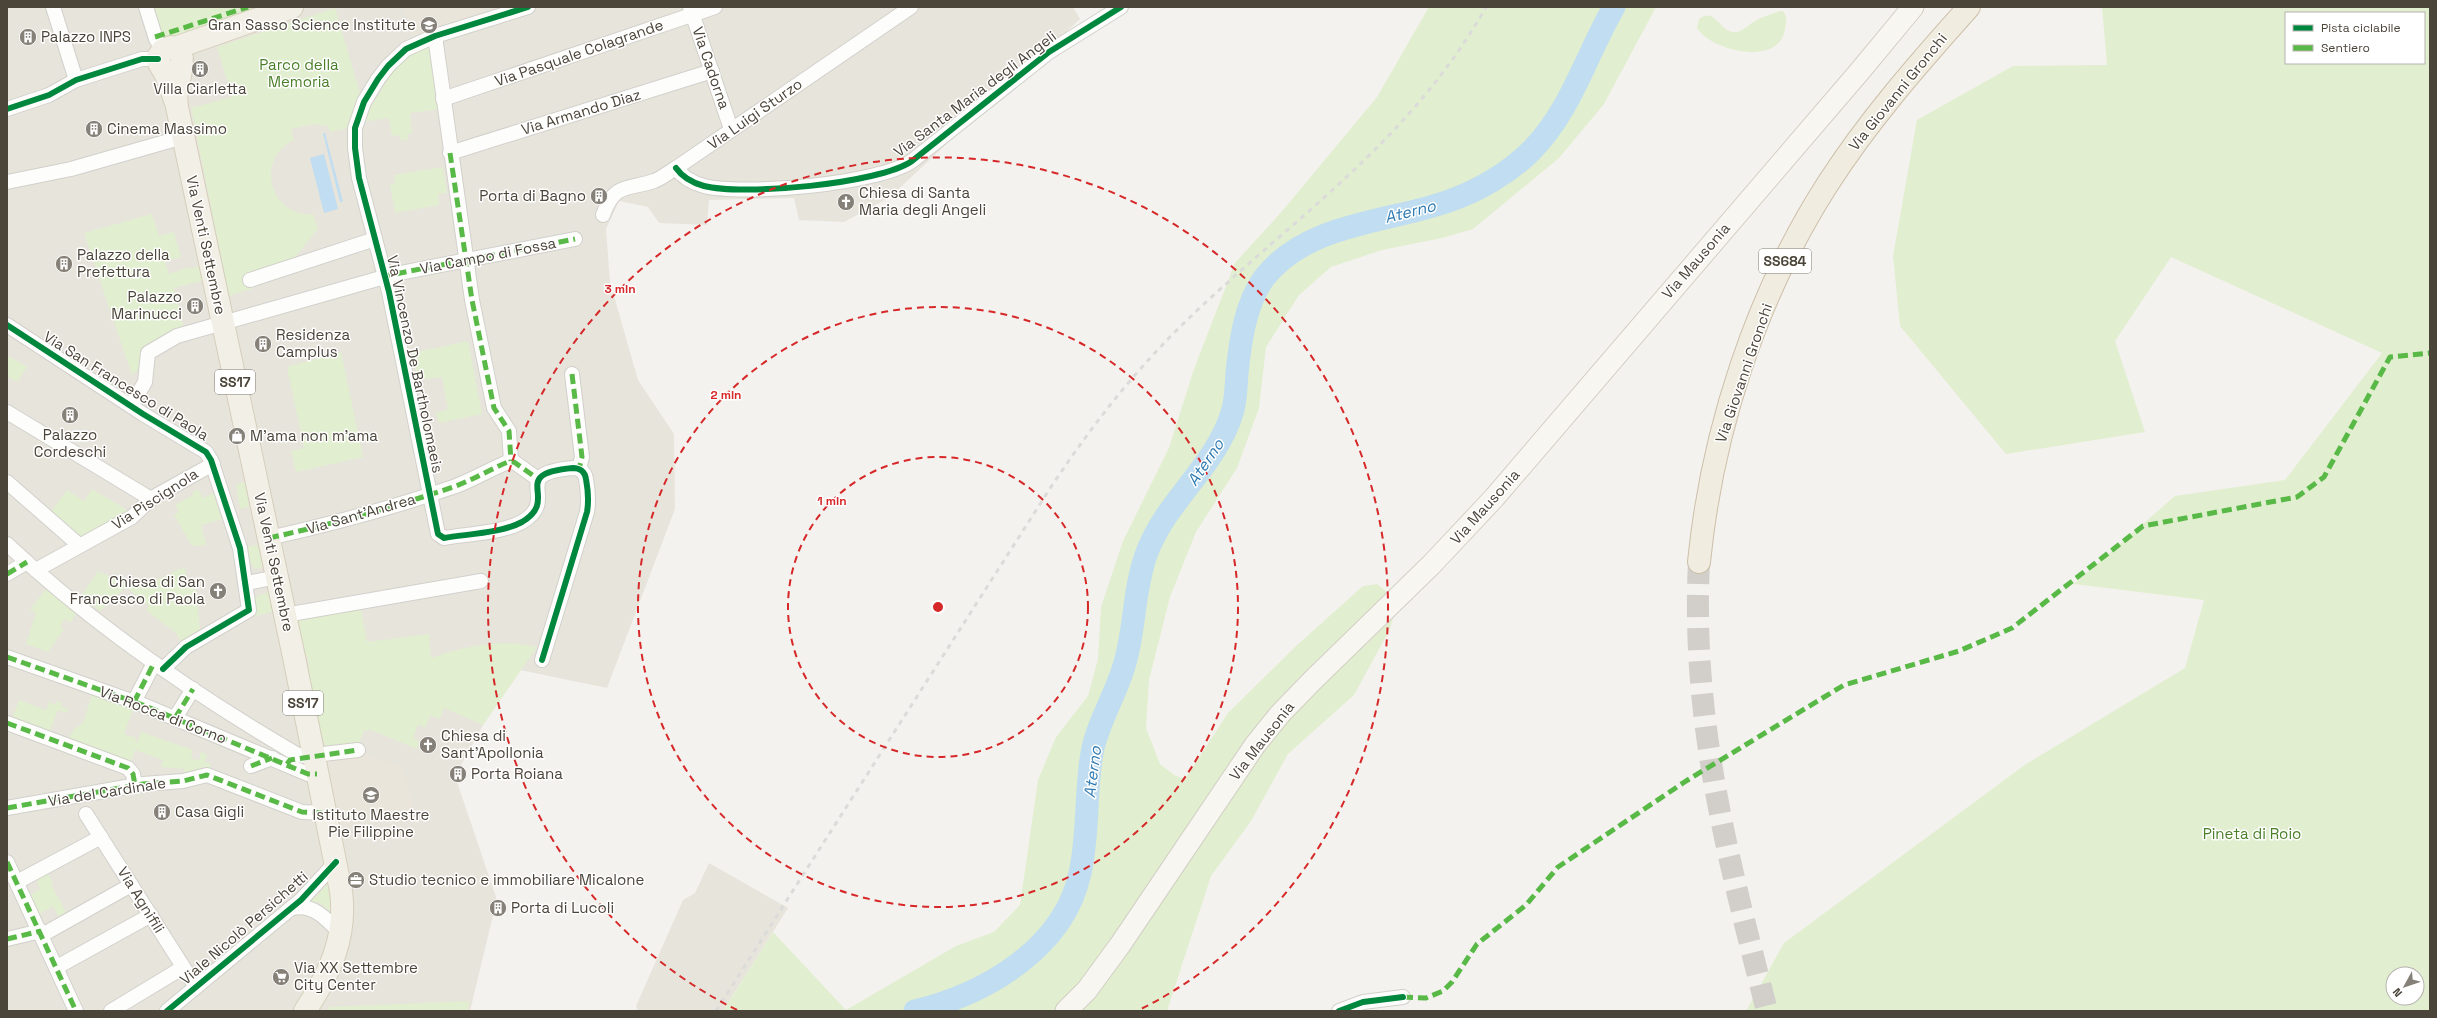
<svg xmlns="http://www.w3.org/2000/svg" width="2437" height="1018" font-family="'Space Grotesk',sans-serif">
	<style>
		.residential { fill: #e7e4dc }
		.education { fill: #eae5da }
		.green { fill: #e1eecf; fill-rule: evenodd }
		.water { fill: #c0ddf1 }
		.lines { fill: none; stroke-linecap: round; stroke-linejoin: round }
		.river { stroke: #c0ddf1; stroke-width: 23 }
		.trunk-tunnel { stroke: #d2cfca; stroke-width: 22; stroke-dasharray: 22 11; stroke-linecap: butt }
		.minor-casing { stroke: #d2d0cb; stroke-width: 16 }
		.secondary-casing { stroke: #d3cfc5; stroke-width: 23 }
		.primary-casing { stroke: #d6cebb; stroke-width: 24 }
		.trunk-casing { stroke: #ccbfa9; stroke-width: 24 }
		.minor { stroke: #fdfdfc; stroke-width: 14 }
		.secondary { stroke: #f7f6f1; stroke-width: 21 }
		.primary { stroke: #f2efe6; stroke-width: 22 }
		.trunk { stroke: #f0ece0; stroke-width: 22 }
		.rail { stroke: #dbdbda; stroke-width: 3; stroke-dasharray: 5 5; stroke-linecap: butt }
		.quiet { stroke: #58b947; stroke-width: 5; stroke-dasharray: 10 5; stroke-linecap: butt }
		.cycleway-casing { stroke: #fff; stroke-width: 8 }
		.cycleway { stroke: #00873e; stroke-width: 6 }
		.ring { fill: none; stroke: #d62828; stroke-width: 2; stroke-dasharray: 7 5 }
		.labels { text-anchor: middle; stroke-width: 3; stroke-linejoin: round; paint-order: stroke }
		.shield { fill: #fff; stroke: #817c74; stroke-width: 1 }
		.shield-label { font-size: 14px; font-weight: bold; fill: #4b4439 }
		.poi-label { font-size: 15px; fill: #4b4439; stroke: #fff; text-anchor: start }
		.street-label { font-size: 15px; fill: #4b4439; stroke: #fff }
		.park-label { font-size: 15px; fill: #4a7f2a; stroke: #fff }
		.water-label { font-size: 16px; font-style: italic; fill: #2e7ab2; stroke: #fff }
		.centre { fill: #d62828; stroke: #fff; stroke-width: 2 }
		.ring-label { font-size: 12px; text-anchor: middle; font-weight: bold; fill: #d62828; stroke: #fff; stroke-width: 3; stroke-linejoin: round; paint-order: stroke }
	</style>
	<rect width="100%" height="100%" fill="#f4f2ee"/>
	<g class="residential">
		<path d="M7,7H1073L1080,19L889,198L844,222L799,220L794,198L709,200L707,225L659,223L648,207L619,201L606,229L610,282L638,380L674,434L675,509L607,688L520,670L483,725L460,767H458L453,780L457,782L496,897V903L470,1011H7Z"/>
		<path d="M709,863L788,908L723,1011H638L636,1006L683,900L695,893Z"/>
	</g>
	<g class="education">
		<path d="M403,7H484L485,13L412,36Z"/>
		<path d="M347,756H365L401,765L414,808L339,828L325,762Z"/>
	</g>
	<g class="green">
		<path d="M151,7H270L162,43Z"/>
		<path d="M1429,7H1656L1604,104L1559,158L1473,229L1442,238L1382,250L1331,267L1299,295L1266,347L1259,408L1237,468L1196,532L1170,597L1149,680L1146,728L1160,764L1174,775L1185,779L1228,713L1295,647L1363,586L1377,584L1387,592L1395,611L1390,629L1354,695L1288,754L1251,821L1211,876L1167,1011H723L773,932L846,1010L956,946L994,932L1020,905L1038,780L1056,737L1088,696L1098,659L1101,607L1123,541L1169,448L1194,369L1235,263L1284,209L1377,97Z"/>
		<path d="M2102,7H2430V1011H1746L1784,943L2026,764L2185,668L2204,600L2074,584L2175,496L2285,480L2382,353L2171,257L2115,341L2145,432L2006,454L1900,326L1893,256L1917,120L2013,66L2107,65ZM2286,13H2424V63H2286ZM2393,974H2417V998H2393Z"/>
		<path d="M335,8L361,97L349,128L330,132L328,126L313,124L291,129L294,140C254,158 270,218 313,214L318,229L290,263L249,276L253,288L229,296L191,108L232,97L217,47Z"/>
		<path d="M1780,11H1783C1788,18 1786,21 1785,28C1782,67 1712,52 1697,28L1699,19C1714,8 1718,26 1729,31C1741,36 1748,24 1757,20C1764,16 1772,14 1780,11Z"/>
		<path d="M431,45L440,109L410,113L412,133L408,134V140L401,141L400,135L392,136L389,118L362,122L391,73L410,54Z"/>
		<path d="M443,167L447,193L438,194L439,205L395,213L390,184L395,183L394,175Z"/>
		<path d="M152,214L159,236L174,232L181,257L165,261L169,274L188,267L189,269L203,265L205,280L174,288L184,329L132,375L84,233Z"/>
		<path d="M468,341L482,414L439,423L436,413L448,409L442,377L418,380L413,353Z"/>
		<path d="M341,352L363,457L296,472L291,451L304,448L287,367Z"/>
		<path d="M7,355L27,367L17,382L7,376Z"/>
		<path d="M245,482L249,507L240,509L236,484Z"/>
		<path d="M92,489L132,513L81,539L50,513L67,490L84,501Z"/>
		<path d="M198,489L203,498L215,492L224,519L201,525L206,545L192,546L174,515L179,512L175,505L193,495L192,493Z"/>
		<path d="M261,544L265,564L261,568L255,569L251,564L246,547Z"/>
		<path d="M185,568L186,581L195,580L200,630L181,641L176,633L146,610L149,606L126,587L100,611L81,596L98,571C120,582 145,588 168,575C174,572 177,569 185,568Z"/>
		<path d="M47,588L79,609L70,623L65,619L60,626L64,629L48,652L26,644L36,613L30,609Z"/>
		<path d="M271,591L275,611L255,616L253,598Z"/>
		<path d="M361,610L367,642L429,634L431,658C465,646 501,638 537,647L483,725L444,708L440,719L430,715L426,727L418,725L413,738L419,741L417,749L369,729L368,731L364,730L359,743L325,747L323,740L320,741L305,668L309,667L307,656L303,657L296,620Z"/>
		<path d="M93,692L135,705L124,734L136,738L135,743H137L141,732L193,750L191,759L200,760V752L207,754L205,762L211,764L210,771L184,775V769L161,767L163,760L135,750L130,764L66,743L74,729L83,723Z"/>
		<path d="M19,700L46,710L49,702L56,705L57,701L62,703L61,707L68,709L67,713L58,710L48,736L11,722Z"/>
		<path d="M46,871L53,883L51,885L69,917L61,922L53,906L38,915L29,896L40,889L37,882Z"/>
		<path d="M329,883L333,911L331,912L320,903L310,901Z"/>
		<path d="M469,1001L468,1011H327L330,1007Z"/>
	</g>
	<g class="water">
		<path d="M323,133H325L343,202H340Z"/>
		<path d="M324,154L338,209L324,213L310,158Z"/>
	</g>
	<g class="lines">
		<path class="river" d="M915,1011C985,994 1064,949 1080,873C1089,834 1085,792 1092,753C1098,720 1118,692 1126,659C1135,625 1134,589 1146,555C1165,501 1215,468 1232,413C1236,401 1236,386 1237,373C1240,343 1245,304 1264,278C1307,223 1385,223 1446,202C1476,192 1508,174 1531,151C1571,111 1586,55 1614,7"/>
		<path class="trunk-tunnel" d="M1699,562C1691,722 1728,857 1767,1011"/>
		<defs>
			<g id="minor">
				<path d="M53,7L76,80"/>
				<path d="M146,7L156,39L163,50"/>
				<path d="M528,7L435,36L406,49L388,66L378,79L364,102L355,128V148L359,178L389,292L438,534L444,538C467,534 502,533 522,522C562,498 506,474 573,468C580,468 585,472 586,479C588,490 589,501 587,512L542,660"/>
				<path d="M690,7L731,129"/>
				<path d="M435,36L472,300L494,408L509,431L511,461"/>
				<path d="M443,99L715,7"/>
				<path d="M7,109L49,95L76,80L142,59H158"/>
				<path d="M450,153L712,71"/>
				<path d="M676,168C683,178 693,183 704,186C743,196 879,184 912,161L1049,52L1121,7"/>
				<path d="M7,182L71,169L183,137"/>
				<path d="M603,215C615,182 627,190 654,181C662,178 669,172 676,168L911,7"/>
				<path d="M250,280L375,239"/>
				<path d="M7,325L143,414L206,452L211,460L240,548L249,610L186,647L163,669"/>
				<path d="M572,374L582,457L579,469"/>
				<path d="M131,406L145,382L148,353L177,336L395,274L575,239"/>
				<path d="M7,412L151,499"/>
				<path d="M7,482L79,545"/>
				<path d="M269,538C332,524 395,507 456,486C474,479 491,469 508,462H514L538,479"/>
				<path d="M7,544C92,624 197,696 298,755L314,757"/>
				<path d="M36,570L132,517L152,498L213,464"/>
				<path d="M7,574L27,562"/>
				<path d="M247,583L277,577"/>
				<path d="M285,615L481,581"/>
				<path d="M7,657L143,705L308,774H317"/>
				<path d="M134,702L154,663"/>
				<path d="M175,718L193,689"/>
				<path d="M7,723L128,768L133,774L135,785"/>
				<path d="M323,754L358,750"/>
				<path d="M251,766L272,758"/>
				<path d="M7,808L143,784L183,781L207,775L302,812L326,813"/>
				<path d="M86,814L196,987"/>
				<path d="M7,862L76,1011"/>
				<path d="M17,882L101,837"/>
				<path d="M290,909C311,901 328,920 341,934"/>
				<path d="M42,935L131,885"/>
				<path d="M7,939L41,931"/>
				<path d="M57,967L151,915"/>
				<path d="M111,1011L182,968"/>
				<path d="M167,1011L301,900L336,862"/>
				<path d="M1339,1011L1363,1002L1403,997"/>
			</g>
			<path id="secondary" d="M1066,1011L1087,990L1120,945L1255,745L1280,714L1313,680L1432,564L1494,498L1860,71L1913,7"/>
			<g id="primary">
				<path d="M175,48L292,7"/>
				<path d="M182,64L176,98L177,107L294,657L341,891C347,937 330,973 305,1011"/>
				<path d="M175,100L166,75L159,63L158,57L163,50L171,47L178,50L182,58"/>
			</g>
			<path id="trunk" d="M1699,562C1712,431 1756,296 1827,185C1868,121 1918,64 1969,7"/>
		</defs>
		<use href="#minor" class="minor-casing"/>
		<use href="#secondary" class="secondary-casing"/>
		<use href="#primary" class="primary-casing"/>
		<use href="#trunk" class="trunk-casing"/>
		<use href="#minor" class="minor"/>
		<use href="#secondary" class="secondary"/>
		<use href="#primary" class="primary"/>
		<use href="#trunk" class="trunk"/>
		<path class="rail" d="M716,1011L1049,490C1096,419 1142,361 1205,303C1309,207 1414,134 1486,7"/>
		<g class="quiet">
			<path d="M155,37L248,7"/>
			<path d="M450,153L472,300L494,408L509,431L511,461"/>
			<path d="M386,279L385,276L395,274L575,239"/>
			<path d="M572,374L582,457L579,469"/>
			<path d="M269,538C332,524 395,507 456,486C474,479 491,469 508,462H514L538,479"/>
			<path d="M7,574L27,562"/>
			<path d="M7,657L143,705L308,774H317"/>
			<path d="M134,702L154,663"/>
			<path d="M175,718L193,689"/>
			<path d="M7,723L128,768L133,774L135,785"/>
			<path d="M287,764L290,760L358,750"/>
			<path d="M251,766L272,758"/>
			<path d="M7,808L143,784L183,781L207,775L302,812L326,813"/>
			<path d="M7,862L76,1011"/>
			<path d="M7,939L41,931"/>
			<path d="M1403,997L1426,998L1443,991L1452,982L1477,944L1526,905L1558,867L1686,781L1844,685L1959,651L2012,628L2143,526L2297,497L2324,477L2390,357L2430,353"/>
		</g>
		<defs>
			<g id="cycleway">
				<path d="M528,7L435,36L406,49L388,66L378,79L364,102L355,128V148L359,178L389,292L438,534L444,538C467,534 502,533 522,522C562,498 506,474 573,468C580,468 585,472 586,479C588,490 589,501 587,512L542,660"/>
				<path d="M7,109L49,95L76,80L142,59H158"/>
				<path d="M676,168C683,178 693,183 704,186C743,196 879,184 912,161L1049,52L1121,7"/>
				<path d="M7,325L143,414L206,452L211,460L240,548L249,610L186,647L163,669"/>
				<path d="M167,1011L301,900L336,862"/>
				<path d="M1339,1011L1363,1002L1403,997"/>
			</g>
		</defs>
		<use href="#cycleway" class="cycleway-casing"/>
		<use href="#cycleway" class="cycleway"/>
	</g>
	<g class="ring">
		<circle cx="938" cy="607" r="150"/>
		<circle cx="938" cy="607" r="300"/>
		<path d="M737 1010A450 450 0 1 1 1139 1010"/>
	</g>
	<defs>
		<symbol id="university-disc" viewBox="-11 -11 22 22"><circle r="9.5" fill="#868178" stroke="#fff"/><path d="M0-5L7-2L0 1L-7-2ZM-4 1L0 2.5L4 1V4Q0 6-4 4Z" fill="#fff"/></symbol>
		<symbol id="building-disc" viewBox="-11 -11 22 22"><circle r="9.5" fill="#868178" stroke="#fff"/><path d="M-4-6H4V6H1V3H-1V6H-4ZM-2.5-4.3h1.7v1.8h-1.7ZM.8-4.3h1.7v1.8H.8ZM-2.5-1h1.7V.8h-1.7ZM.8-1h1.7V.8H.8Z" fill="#fff"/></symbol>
		<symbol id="church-disc" viewBox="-11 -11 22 22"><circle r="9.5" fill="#868178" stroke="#fff"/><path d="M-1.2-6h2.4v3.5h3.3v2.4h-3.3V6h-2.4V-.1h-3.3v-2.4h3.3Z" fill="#fff"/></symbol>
		<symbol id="shop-disc" viewBox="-11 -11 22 22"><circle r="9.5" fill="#868178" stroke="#fff"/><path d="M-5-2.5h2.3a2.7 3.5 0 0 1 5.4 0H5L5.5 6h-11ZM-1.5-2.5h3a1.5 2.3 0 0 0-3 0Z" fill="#fff"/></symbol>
		<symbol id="school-disc" viewBox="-11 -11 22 22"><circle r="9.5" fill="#868178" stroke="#fff"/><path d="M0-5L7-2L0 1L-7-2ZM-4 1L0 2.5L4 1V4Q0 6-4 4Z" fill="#fff"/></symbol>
		<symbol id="office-disc" viewBox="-11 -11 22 22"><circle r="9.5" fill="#868178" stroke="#fff"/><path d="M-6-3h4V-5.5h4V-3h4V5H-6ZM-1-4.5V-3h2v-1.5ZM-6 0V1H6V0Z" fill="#fff"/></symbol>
		<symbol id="supermarket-disc" viewBox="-11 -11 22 22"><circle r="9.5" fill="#868178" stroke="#fff"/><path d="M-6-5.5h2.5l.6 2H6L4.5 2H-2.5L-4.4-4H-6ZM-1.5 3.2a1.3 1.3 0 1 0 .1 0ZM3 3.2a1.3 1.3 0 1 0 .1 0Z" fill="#fff"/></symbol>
	</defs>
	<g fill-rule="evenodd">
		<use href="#university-disc" x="419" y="15" width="20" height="20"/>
		<use href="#building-disc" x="18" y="27" width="20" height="20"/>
		<use href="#building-disc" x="190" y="59" width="20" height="20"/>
		<use href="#building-disc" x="84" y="119" width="20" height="20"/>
		<use href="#building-disc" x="589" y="186" width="20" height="20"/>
		<use href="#church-disc" x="836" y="192" width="20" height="20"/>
		<use href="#building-disc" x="54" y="254" width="20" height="20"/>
		<use href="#building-disc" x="185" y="296" width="20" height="20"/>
		<use href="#building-disc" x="253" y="334" width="20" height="20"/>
		<use href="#building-disc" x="60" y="405" width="20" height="20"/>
		<use href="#shop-disc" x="227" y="426" width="20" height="20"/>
		<use href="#church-disc" x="208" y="581" width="20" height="20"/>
		<use href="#church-disc" x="418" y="735" width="20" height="20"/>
		<use href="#building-disc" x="448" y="764" width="20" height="20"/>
		<use href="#school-disc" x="361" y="785" width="20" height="20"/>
		<use href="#building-disc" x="152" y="802" width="20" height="20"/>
		<use href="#office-disc" x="346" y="870" width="20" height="20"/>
		<use href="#building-disc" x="488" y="898" width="20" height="20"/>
		<use href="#supermarket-disc" x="271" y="967" width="20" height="20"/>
	</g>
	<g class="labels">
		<g class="shield">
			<rect x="1759" y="249" width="52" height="24" rx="3"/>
			<rect x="215" y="370" width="40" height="24" rx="3"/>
			<rect x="283" y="691" width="40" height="24" rx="3"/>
		</g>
		<g class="shield-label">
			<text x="1785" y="266">SS684</text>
			<text x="235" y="387">SS17</text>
			<text x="303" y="708">SS17</text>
		</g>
		<g class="poi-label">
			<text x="416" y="30" text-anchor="end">Gran Sasso Science Institute</text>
			<text x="41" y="42">Palazzo INPS</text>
			<text x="200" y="94" text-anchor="middle">Villa Ciarletta</text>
			<text x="107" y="134">Cinema Massimo</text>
			<text x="859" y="198">Chiesa di Santa<tspan x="859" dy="17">Maria degli Angeli</tspan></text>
			<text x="586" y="201" text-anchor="end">Porta di Bagno</text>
			<text x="77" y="260">Palazzo della<tspan x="77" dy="17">Prefettura</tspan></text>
			<text x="182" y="302" text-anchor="end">Palazzo<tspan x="182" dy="17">Marinucci</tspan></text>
			<text x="276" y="340">Residenza<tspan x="276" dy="17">Camplus</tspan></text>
			<text x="70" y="440" text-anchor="middle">Palazzo<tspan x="70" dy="17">Cordeschi</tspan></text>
			<text x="250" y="441">M'ama non m'ama</text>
			<text x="205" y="587" text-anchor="end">Chiesa di San<tspan x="205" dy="17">Francesco di Paola</tspan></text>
			<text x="441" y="741">Chiesa di<tspan x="441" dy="17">Sant'Apollonia</tspan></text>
			<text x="471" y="779">Porta Roiana</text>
			<text x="175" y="817">Casa Gigli</text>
			<text x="371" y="820" text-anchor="middle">Istituto Maestre<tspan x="371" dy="17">Pie Filippine</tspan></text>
			<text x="369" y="885">Studio tecnico e immobiliare Micalone</text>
			<text x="511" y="913">Porta di Lucoli</text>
			<text x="294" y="973">Via XX Settembre<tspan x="294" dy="17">City Center</tspan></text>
		</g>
		<g class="street-label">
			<text transform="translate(579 53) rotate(-19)" y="5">Via Pasquale Colagrande</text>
			<text transform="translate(711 68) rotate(71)" y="5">Via Cadorna</text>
			<text transform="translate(1898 92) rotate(-51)" y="5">Via Giovanni Gronchi</text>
			<text transform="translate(975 94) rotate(-37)" y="5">Via Santa Maria degli Angeli</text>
			<text transform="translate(581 112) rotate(-17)" y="5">Via Armando Diaz</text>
			<text transform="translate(755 114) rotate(-35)" y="5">Via Luigi Sturzo</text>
			<text transform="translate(206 245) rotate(78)" y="5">Via Venti Settembre</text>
			<text transform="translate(488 256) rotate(-11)" y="5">Via Campo di Fossa</text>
			<text transform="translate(1696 261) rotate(-49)" y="5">Via Mausonia</text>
			<text transform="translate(415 364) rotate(78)" y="5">Via Vincenzo De Bartholomaeis</text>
			<text transform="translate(1744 373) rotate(-71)" y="5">Via Giovanni Gronchi</text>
			<text transform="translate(126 386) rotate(32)" y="5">Via San Francesco di Paola</text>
			<text transform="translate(155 499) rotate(-33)" y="5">Via Piscignola</text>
			<text transform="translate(1485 507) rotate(-48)" y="5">Via Mausonia</text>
			<text transform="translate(361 514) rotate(-16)" y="5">Via Sant'Andrea</text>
			<text transform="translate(274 562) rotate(78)" y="5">Via Venti Settembre</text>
			<text transform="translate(163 715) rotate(21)" y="5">Via Rocca di Corno</text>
			<text transform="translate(1262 741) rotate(-52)" y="5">Via Mausonia</text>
			<text transform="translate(107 792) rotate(-9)" y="5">Via del Cardinale</text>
			<text transform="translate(141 900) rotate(58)" y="5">Via Agnifili</text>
			<text transform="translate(244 928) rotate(-41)" y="5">Viale Nicolò Persichetti</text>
		</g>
		<g class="park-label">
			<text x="299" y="70">Parco della<tspan x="299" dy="17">Memoria</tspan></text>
			<text x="2252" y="839">Pineta di Roio</text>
		</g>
		<g class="water-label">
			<text transform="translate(1410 211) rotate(-14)" y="6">Aterno</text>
			<text transform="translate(1205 462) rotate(-56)" y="6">Aterno</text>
			<text transform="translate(1092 772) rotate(-83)" y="6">Aterno</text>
		</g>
	</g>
	<circle cx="938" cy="607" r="6" class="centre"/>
	<g class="ring-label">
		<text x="620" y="293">3 min</text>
		<text x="726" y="399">2 min</text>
		<text x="832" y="505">1 min</text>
	</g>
	<rect width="2437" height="1018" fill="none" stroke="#4b4439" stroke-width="16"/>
	<rect x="2285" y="12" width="140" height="52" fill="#ffffff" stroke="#b7b4b0"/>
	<rect x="2293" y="25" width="20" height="6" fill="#00873e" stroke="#b7b4b0"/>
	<text x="2321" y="32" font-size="12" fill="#4b4439">Pista ciclabile</text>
	<rect x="2293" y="45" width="20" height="6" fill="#58b947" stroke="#b7b4b0"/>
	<text x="2321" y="52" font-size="12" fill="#4b4439">Sentiero</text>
	<g transform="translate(2405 986) rotate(230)"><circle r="19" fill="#ffffff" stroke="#b7b4b0"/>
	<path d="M0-3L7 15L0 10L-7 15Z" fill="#868178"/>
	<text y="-6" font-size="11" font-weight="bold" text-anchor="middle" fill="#4b4439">N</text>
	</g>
</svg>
